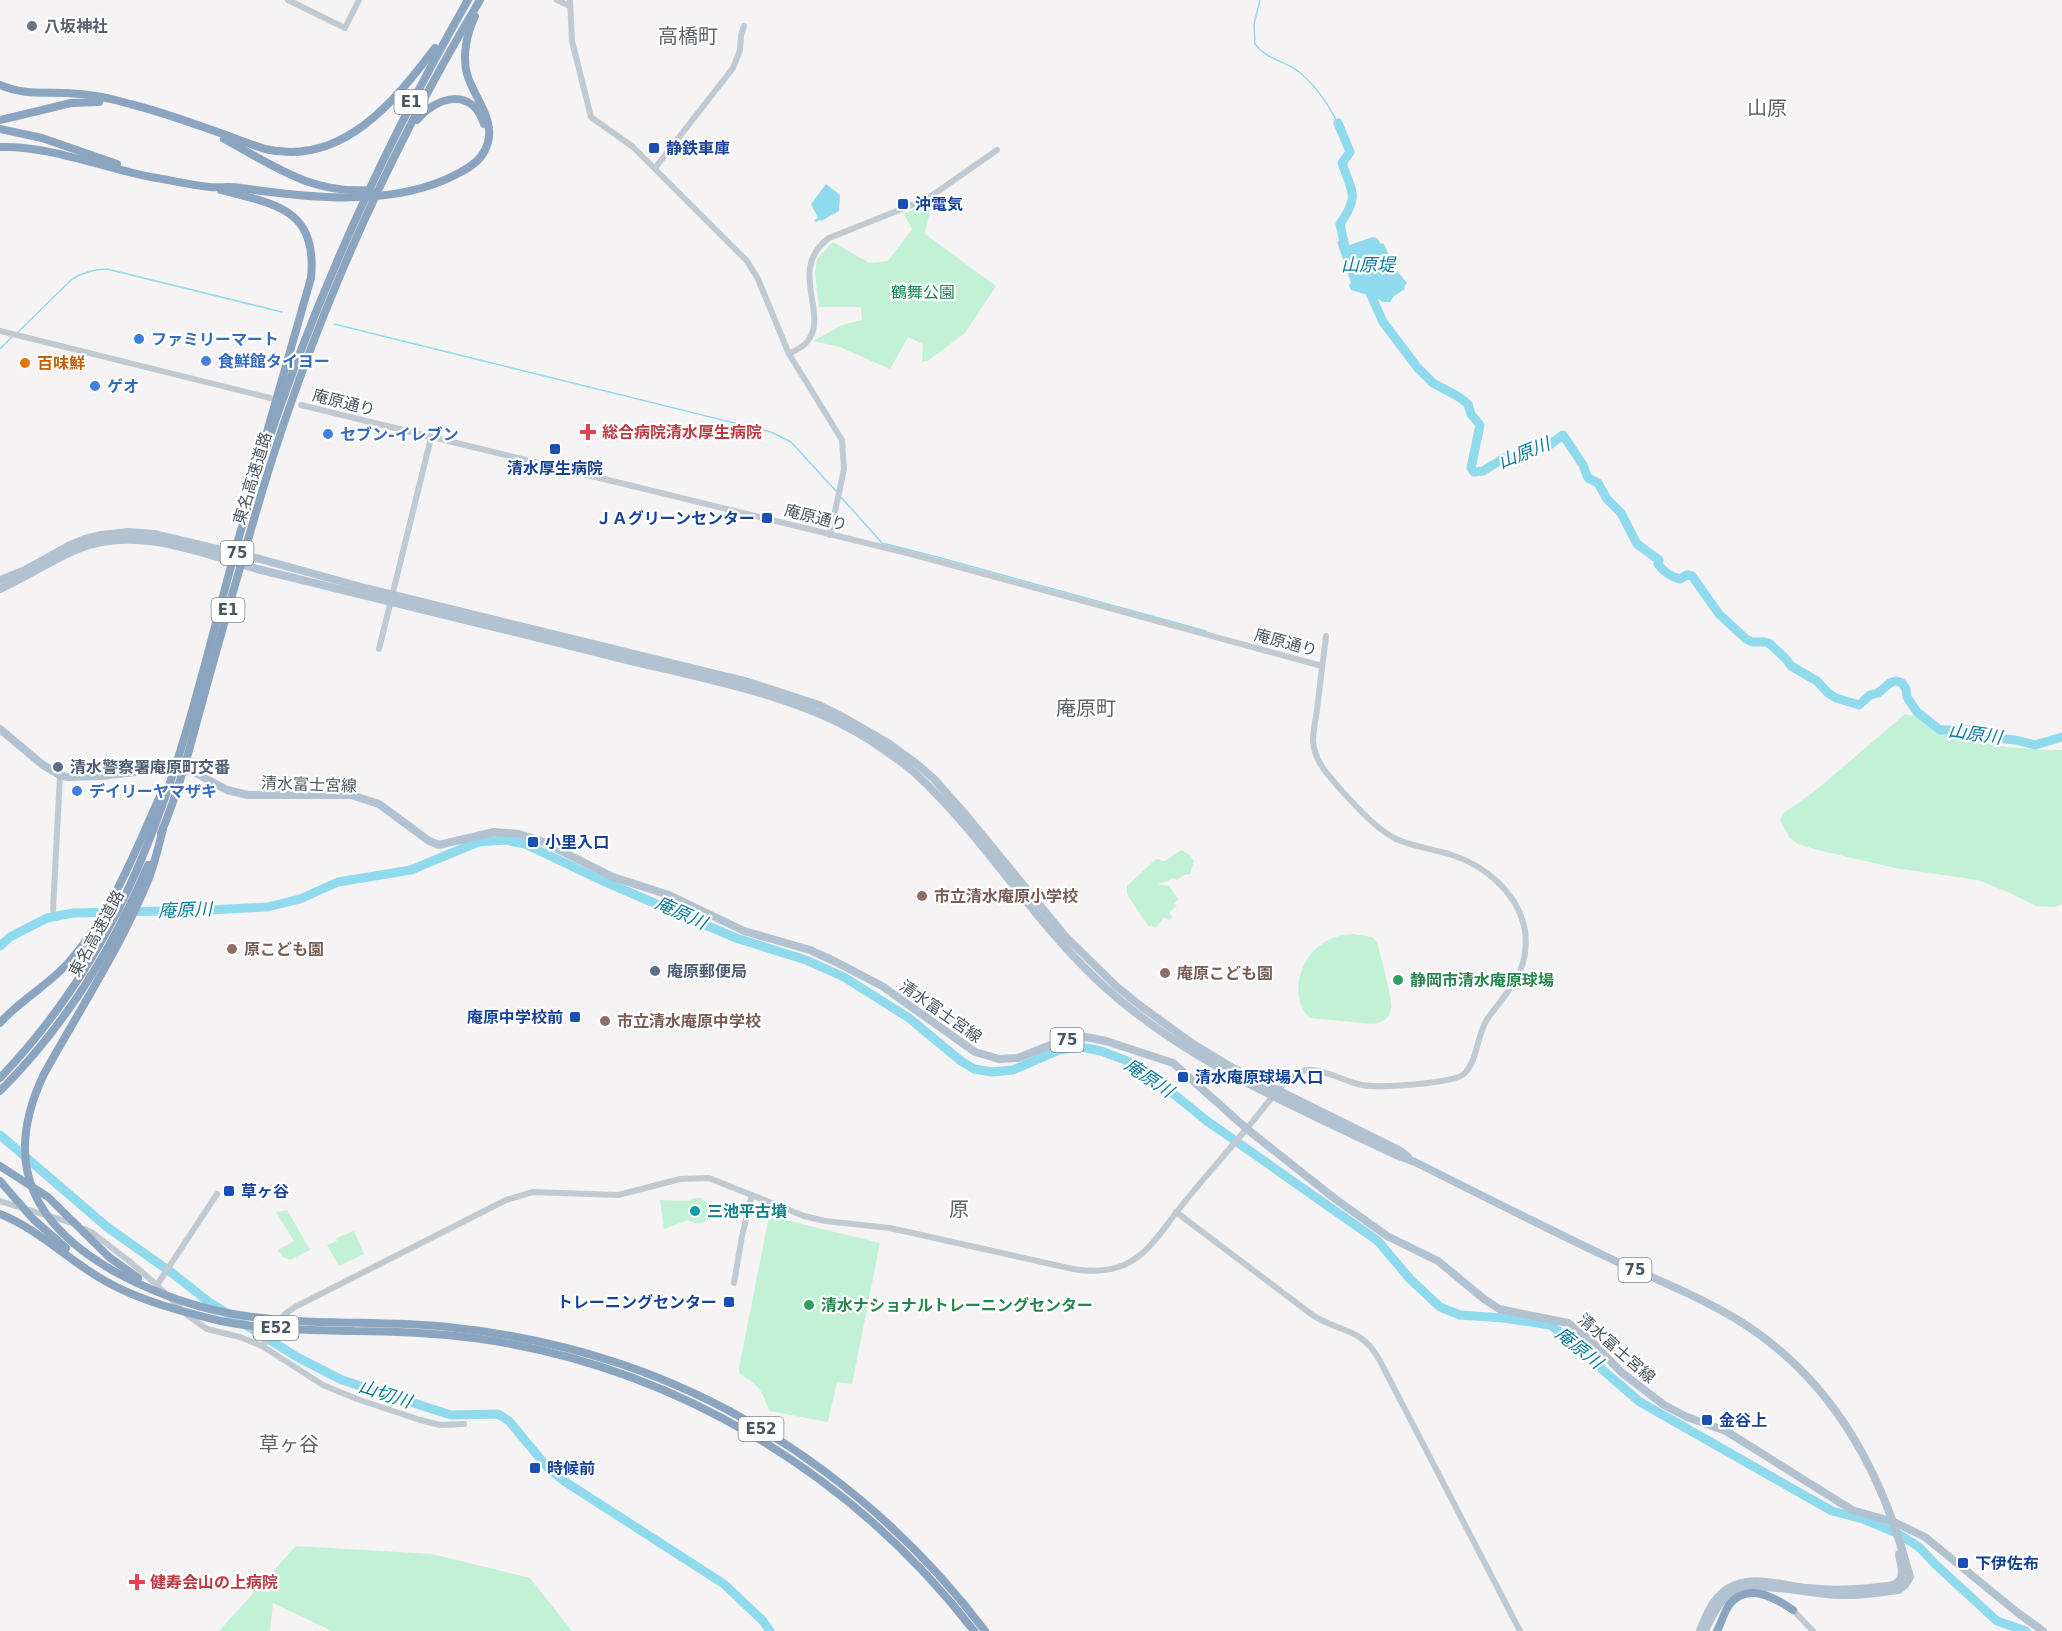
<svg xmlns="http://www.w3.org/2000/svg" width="2062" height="1631" font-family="'DejaVu Sans','Noto Sans JP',sans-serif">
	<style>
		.green { fill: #c3f1d5 }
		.water { fill: #90daee }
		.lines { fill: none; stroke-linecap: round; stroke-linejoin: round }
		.stream { stroke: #90daee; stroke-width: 1.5 }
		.river { stroke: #90daee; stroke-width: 9 }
		.minor { stroke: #c1cad2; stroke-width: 6 }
		.major { stroke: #b3c2d1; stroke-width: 8 }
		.highway { stroke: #8ba5c1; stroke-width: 8 }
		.worship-dot { fill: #6b7280; stroke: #fff; stroke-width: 2 }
		.transit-dot { fill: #1a4fb4; stroke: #fff; stroke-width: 2 }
		.shop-dot { fill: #3f7fe0; stroke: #fff; stroke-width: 2 }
		.food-dot { fill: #e8710a; stroke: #fff; stroke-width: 2 }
		.health-dot { fill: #e0444e; stroke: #fff; stroke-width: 2 }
		.service-dot { fill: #5c6f8a; stroke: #fff; stroke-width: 2 }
		.education-dot { fill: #8d6e63; stroke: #fff; stroke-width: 2 }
		.leisure-dot { fill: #2e9e5b; stroke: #fff; stroke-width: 2 }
		.culture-dot { fill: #0f9aa8; stroke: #fff; stroke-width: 2 }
		.labels { text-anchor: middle; stroke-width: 4.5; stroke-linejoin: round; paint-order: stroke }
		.shield { fill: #fff; stroke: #808990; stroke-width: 1.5 }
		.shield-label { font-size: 15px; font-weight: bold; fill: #4a5661 }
		.worship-label { font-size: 16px; font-weight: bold; fill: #5b616d; stroke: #fff; text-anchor: start }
		.transit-label { font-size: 16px; font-weight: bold; fill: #164399; stroke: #fff; text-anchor: start }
		.park-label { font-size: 16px; fill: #17864f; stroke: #fff }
		.shop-label { font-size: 16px; font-weight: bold; fill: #366cbe; stroke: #fff; text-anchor: start }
		.food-label { font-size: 16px; font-weight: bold; fill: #c56008; stroke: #fff; text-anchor: start }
		.street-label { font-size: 16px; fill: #4a5661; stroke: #fff }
		.health-label { font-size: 16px; font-weight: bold; fill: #be3a42; stroke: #fff; text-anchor: start }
		.service-label { font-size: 16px; font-weight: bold; fill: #4e5e75; stroke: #fff; text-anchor: start }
		.education-label { font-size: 16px; font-weight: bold; fill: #785e54; stroke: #fff; text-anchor: start }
		.leisure-label { font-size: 16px; font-weight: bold; fill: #27864d; stroke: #fff; text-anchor: start }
		.culture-label { font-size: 16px; font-weight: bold; fill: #0d838f; stroke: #fff; text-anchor: start }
		.water-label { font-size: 18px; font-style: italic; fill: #0c7c9b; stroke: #fff }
		.quarter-label { font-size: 20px; fill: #5f6368; stroke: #fff }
	</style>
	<rect width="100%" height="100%" fill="#f5f3f3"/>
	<g class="green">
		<path d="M932,201L925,234L996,286L965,333L929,360L922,362L923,344L908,337L890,369L840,347L813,341L842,325L862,320L861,307H819L815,274L817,259L833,242L869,263L888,261L912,229L904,214Z"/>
		<path d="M1905,714C1928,717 1947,732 1970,739C1996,748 2034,750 2062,750V904L2054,907L2036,906L2010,893L1978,880L1895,868L1818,850L1798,844L1789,837L1780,820L1785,812L1815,791Z"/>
		<path d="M1181,850L1190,855L1194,861L1190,874L1184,875L1177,880L1172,878L1167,882L1157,884L1169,886L1179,900L1174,903L1177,906L1169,912L1172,917L1169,920L1164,917L1156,928L1151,925L1149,927L1127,894V886L1156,859L1165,861Z"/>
		<path d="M1353,934L1372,937L1377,942C1380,955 1393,999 1391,1009C1390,1019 1382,1022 1374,1024L1310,1018C1288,998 1300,958 1322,944C1331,937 1341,935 1353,934Z"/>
		<path d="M695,1198H701L709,1204C715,1219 701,1229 688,1220L664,1229L660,1200L688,1201Z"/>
		<path d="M287,1210L310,1250L290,1260L283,1257L278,1250L294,1241L276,1212Z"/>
		<path d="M769,1216L880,1243L852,1384L837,1382L828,1422L769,1411C761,1388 760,1387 740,1374L739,1368Z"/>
		<path d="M354,1231L364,1254L339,1266L327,1245L337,1241L336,1238Z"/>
		<path d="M296,1546L432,1554L530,1578L572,1631H332L273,1603L270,1631H219Z"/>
	</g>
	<g class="water">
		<path d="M826,184L840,195L839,211L821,221L820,220L816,222L814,220L818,218L811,204Z"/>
		<path d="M1373,237L1377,238L1380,243L1384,244L1394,267L1407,283L1404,287L1405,289L1394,296L1390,302H1383L1369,293L1364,294L1351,290L1349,285L1351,283L1337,242L1346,239L1349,245Z"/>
	</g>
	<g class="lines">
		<g class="stream">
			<path d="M1260,0L1254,24L1255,44C1265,58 1281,60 1295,69C1314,82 1327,103 1338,123"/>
			<path d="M334,324L771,432L791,442L836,491"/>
			<path d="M18,332L71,280C83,272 93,269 107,269L282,312"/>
			<path d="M0,349L12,337"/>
			<path d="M841,497L882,543L937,557L1206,631"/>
		</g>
		<g class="river">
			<path d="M1338,123L1350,152L1342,163C1352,193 1360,195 1340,224L1346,252"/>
			<path d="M1367,286L1383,322L1417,367L1433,383L1459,397L1468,404L1471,414L1480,425L1471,468L1474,472L1483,471L1504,458L1548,446L1563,435L1583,465L1588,478L1598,483L1607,499L1621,513L1637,544L1659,560L1658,564C1663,571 1671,577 1680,579L1687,575L1692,576L1719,614L1746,639L1752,642H1765L1769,643L1786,659L1791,666L1817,681L1828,693L1836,698L1859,705L1870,695L1878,693L1890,683L1896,681L1902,683L1906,689L1907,697L1917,712L1940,730H1970L1996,738L2015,740L2035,745L2062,737"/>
			<path d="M0,946L10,937L47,918L73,913L209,910L267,907L300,899L338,882L411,870L478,842L505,840L525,844L603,881L736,938L806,960L844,977L909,1018L961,1061L974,1069L992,1072L1013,1070L1059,1050L1081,1047L1101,1051L1125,1060L1144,1070L1207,1121L1378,1241L1410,1279L1440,1307L1460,1315L1504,1318L1550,1325L1583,1348L1604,1371L1640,1402L1832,1511L1863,1519L1897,1533L1919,1547L1935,1564L1997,1621L2026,1631"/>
			<path d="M0,1135L107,1227L172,1273L209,1302L297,1357L342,1380L451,1415L498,1414L509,1421L548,1468L564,1481L724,1584L763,1621L770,1631"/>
		</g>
		<g class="minor">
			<path d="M288,0L345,28L359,0"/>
			<path d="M557,0L570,6"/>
			<path d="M570,0L572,41L591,117L633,147L747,261L758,279L789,354L842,440L844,469L830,535"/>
			<path d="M655,168L733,68L740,50L741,35L744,26"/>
			<path d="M0,331L270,398"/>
			<path d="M789,354C794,351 801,348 805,344C833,317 785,270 829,238L927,199L997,150"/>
			<path d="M301,405L911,554L1322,666"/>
			<path d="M379,649L431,438"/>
			<path d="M53,910L60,775"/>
			<path d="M0,1201L72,1223"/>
			<path d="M1176,1212L1311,1314C1341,1334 1361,1326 1380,1361L1520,1631"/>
			<path d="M84,1229L93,1233L129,1261L157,1285L187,1315L207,1329L240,1337L262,1346L323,1385L357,1399L420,1420L440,1425L464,1424"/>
			<path d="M734,1283L742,1236L752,1195"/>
			<path d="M157,1285L217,1194"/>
			<path d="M262,1346L285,1314L295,1307L506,1200L533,1192L618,1195L680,1179L709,1178L804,1216L825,1221L890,1228L1073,1269C1090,1272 1107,1272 1124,1265C1149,1254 1163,1229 1179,1209C1201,1181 1225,1155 1247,1128C1262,1111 1275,1091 1292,1077C1298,1072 1305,1069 1312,1070C1329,1071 1345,1082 1362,1085C1379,1088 1455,1084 1465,1073C1479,1058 1476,1033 1490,1015C1511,988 1530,968 1525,931C1519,894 1486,866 1452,855C1433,849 1414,847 1396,839C1374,827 1358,808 1341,790C1329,776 1314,761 1313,741C1313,730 1316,719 1317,709C1320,685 1323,660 1326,636"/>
			<path d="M1793,1610L1813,1631"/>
		</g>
		<g class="major">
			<path d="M0,580L25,570L70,545L85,539L101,535L128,532L154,534L260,559L365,588L748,682L819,705L843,717L888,743L917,764L934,779L966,815L1065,936L1116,986L1142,1007L1193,1044L1231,1067L1399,1150L1408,1157"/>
			<path d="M0,589C27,577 51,560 78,549C135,525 201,553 257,569C375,597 493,627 611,656C693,677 796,693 868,739C884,750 902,761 916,774C983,836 1029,915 1095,978C1181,1060 1290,1104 1396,1155L1415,1162C1479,1194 1542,1226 1607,1257C1650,1277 1697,1295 1738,1320C1833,1379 1882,1471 1910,1577L1905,1585L1899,1590C1880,1592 1860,1596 1840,1595C1806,1595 1749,1575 1724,1599C1715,1608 1710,1620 1705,1631"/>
			<path d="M0,729L43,765L60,775L67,777L102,776L161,769L192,771L227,790L248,795H351L379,804L429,841L439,845L494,832L519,834L541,841L613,877L669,895L744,931L810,950L836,962L882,986L975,1052L999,1059L1018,1058L1048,1046L1086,1037L1106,1041L1173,1063L1247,1129L1334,1198L1387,1236L1438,1261L1484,1299L1499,1309L1568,1323L1591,1341L1621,1372L1664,1405L1687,1417L1726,1431L1852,1510L1894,1522L1925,1537L2018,1613L2043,1631"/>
			<path d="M1700,1631C1707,1612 1715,1593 1735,1585C1759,1576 1784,1586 1808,1588C1831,1591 1855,1590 1878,1587C1884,1586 1895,1587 1899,1581C1905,1573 1900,1562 1899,1554"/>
		</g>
		<g class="highway">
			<path d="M0,85C22,95 44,92 67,93C89,94 110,98 130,104C163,112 194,124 226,135C239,140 252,145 265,149C342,167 394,102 435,48"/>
			<path d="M0,120L71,103L99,102"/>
			<path d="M417,120C437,96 472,87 484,124"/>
			<path d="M0,129L42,138L117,164"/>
			<path d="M224,139C273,165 310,194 370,190"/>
			<path d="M0,147C47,145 104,168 151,177C170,180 190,185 209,187C219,188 230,186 241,188C309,198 395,208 459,173C469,168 480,161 485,150C499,122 474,99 467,74C462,55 467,33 475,16"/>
			<path d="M221,190C274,204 318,208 311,278L267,432"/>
			<path d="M163,829C159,845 155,862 149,878C121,947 80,1009 44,1074C0,1166 35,1228 119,1274C159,1295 202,1310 246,1316C313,1326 381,1320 448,1327C506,1333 564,1345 621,1364C766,1413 893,1509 985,1631"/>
			<path d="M161,833C179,790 191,744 203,699C223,627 243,556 264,485C316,315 389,152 480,0"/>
			<path d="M0,1023C20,1000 49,985 69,962C110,915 135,853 160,796"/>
			<path d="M0,1078C63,1012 112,933 146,848C195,728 219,596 258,472C311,307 382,150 468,0"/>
			<path d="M0,1091C64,1027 113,948 148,865"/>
			<path d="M0,1166L48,1197L109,1257L138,1278"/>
			<path d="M0,1181L33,1219L66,1248"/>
			<path d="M0,1214C40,1230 70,1262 107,1282C141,1301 183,1312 221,1321C264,1330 309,1330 353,1331C393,1331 434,1333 474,1338C673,1365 852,1473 974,1631"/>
			<path d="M1717,1631C1721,1623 1724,1613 1729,1605C1747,1582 1774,1597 1793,1610"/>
		</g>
	</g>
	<circle class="worship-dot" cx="32" cy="26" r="6"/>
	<g class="transit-dot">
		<rect x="648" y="142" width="12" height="12" rx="3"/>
		<rect x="897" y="198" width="12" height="12" rx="3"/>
		<rect x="549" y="443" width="12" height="12" rx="3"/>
		<rect x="761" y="512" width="12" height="12" rx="3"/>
		<rect x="527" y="836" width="12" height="12" rx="3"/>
		<rect x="569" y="1011" width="12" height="12" rx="3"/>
		<rect x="1177" y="1071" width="12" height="12" rx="3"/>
		<rect x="223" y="1185" width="12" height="12" rx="3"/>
		<rect x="723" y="1296" width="12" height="12" rx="3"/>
		<rect x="1701" y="1414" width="12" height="12" rx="3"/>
		<rect x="529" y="1462" width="12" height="12" rx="3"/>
		<rect x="1957" y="1557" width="12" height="12" rx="3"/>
	</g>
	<g class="shop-dot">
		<circle cx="139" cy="339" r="6"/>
		<circle cx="206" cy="361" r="6"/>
		<circle cx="95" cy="386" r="6"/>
		<circle cx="328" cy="434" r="6"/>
		<circle cx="77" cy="791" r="6"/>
	</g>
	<circle class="food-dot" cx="25" cy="363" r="6"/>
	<g class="health-dot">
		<path d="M585 423h6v6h6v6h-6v6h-6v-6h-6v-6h6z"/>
		<path d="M134 1573h6v6h6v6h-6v6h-6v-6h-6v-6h6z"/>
	</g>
	<g class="service-dot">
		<circle cx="58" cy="767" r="6"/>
		<circle cx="655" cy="971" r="6"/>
	</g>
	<g class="education-dot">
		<circle cx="922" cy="896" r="6"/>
		<circle cx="232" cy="949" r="6"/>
		<circle cx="1165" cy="973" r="6"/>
		<circle cx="605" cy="1021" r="6"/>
	</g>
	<g class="leisure-dot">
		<circle cx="1398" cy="980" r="6"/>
		<circle cx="809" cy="1305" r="6"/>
	</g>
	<circle class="culture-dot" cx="695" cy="1211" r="6"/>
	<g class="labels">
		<g class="shield">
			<rect x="394.5" y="90" width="33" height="24" rx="4.5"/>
			<rect x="220.5" y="541" width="33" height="24" rx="4.5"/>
			<rect x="211.5" y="598" width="33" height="24" rx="4.5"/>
			<rect x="1050.5" y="1028" width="33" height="24" rx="4.5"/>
			<rect x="1618.5" y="1258" width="33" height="24" rx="4.5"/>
			<rect x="253.5" y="1316" width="45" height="24" rx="4.5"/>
			<rect x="738.5" y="1417" width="45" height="24" rx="4.5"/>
		</g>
		<g class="shield-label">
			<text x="411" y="107">E1</text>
			<text x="237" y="558">75</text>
			<text x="228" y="615">E1</text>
			<text x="1067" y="1045">75</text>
			<text x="1635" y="1275">75</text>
			<text x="276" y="1333">E52</text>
			<text x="761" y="1434">E52</text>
		</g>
		<g class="worship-label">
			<text x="44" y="32">八坂神社</text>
		</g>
		<g class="transit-label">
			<text x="666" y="154">静鉄車庫</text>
			<text x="915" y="210">沖電気</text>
			<text x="555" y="474" text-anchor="middle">清水厚生病院</text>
			<text x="755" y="524" text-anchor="end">ＪＡグリーンセンター</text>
			<text x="545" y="848">小里入口</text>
			<text x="563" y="1023" text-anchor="end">庵原中学校前</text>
			<text x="1195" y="1083">清水庵原球場入口</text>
			<text x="241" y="1197">草ヶ谷</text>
			<text x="717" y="1308" text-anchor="end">トレーニングセンター</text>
			<text x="1719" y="1426">金谷上</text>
			<text x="547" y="1474">時候前</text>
			<text x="1975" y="1569">下伊佐布</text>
		</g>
		<g class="park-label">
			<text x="923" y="298">鶴舞公園</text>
		</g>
		<g class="shop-label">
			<text x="151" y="345">ファミリーマート</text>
			<text x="218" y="367">食鮮館タイヨー</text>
			<text x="107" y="392">ゲオ</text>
			<text x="340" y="440">セブン-イレブン</text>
			<text x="89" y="797">デイリーヤマザキ</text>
		</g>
		<g class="food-label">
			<text x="37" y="369">百味鮮</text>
		</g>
		<g class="street-label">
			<text transform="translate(344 402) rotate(14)" y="6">庵原通り</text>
			<text transform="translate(252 478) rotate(-73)" y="6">東名高速道路</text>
			<text transform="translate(816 517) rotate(14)" y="6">庵原通り</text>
			<text transform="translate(1286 642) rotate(15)" y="6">庵原通り</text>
			<text transform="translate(309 784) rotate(2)" y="6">清水富士宮線</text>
			<text transform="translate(96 933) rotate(-61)" y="6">東名高速道路</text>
			<text transform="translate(941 1011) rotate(35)" y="6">清水富士宮線</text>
			<text transform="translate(1617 1348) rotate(41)" y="6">清水富士宮線</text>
		</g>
		<g class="health-label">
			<text x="602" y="438">総合病院清水厚生病院</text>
			<text x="150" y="1588">健寿会山の上病院</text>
		</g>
		<g class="service-label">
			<text x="70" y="773">清水警察署庵原町交番</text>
			<text x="667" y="977">庵原郵便局</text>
		</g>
		<g class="education-label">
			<text x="934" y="902">市立清水庵原小学校</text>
			<text x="244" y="955">原こども園</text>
			<text x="1177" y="979">庵原こども園</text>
			<text x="617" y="1027">市立清水庵原中学校</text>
		</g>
		<g class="leisure-label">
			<text x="1410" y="986">静岡市清水庵原球場</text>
			<text x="821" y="1311">清水ナショナルトレーニングセンター</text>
		</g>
		<g class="culture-label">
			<text x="707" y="1217">三池平古墳</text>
		</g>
		<g class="water-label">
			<text x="1368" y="271">山原堤</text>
			<text transform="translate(1524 453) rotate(-22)" y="6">山原川</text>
			<text transform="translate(1975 734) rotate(8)" y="6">山原川</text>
			<text transform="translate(185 910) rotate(-2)" y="6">庵原川</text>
			<text transform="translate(681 913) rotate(24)" y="6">庵原川</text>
			<text transform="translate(1149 1078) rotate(34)" y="6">庵原川</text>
			<text transform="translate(1579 1348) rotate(39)" y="6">庵原川</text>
			<text transform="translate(385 1394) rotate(18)" y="6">山切川</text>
		</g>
		<g class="quarter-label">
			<text x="688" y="43">高橋町</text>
			<text x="1767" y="115">山原</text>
			<text x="1086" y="715">庵原町</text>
			<text x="959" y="1216">原</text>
			<text x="289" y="1451">草ヶ谷</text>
		</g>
	</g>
</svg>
